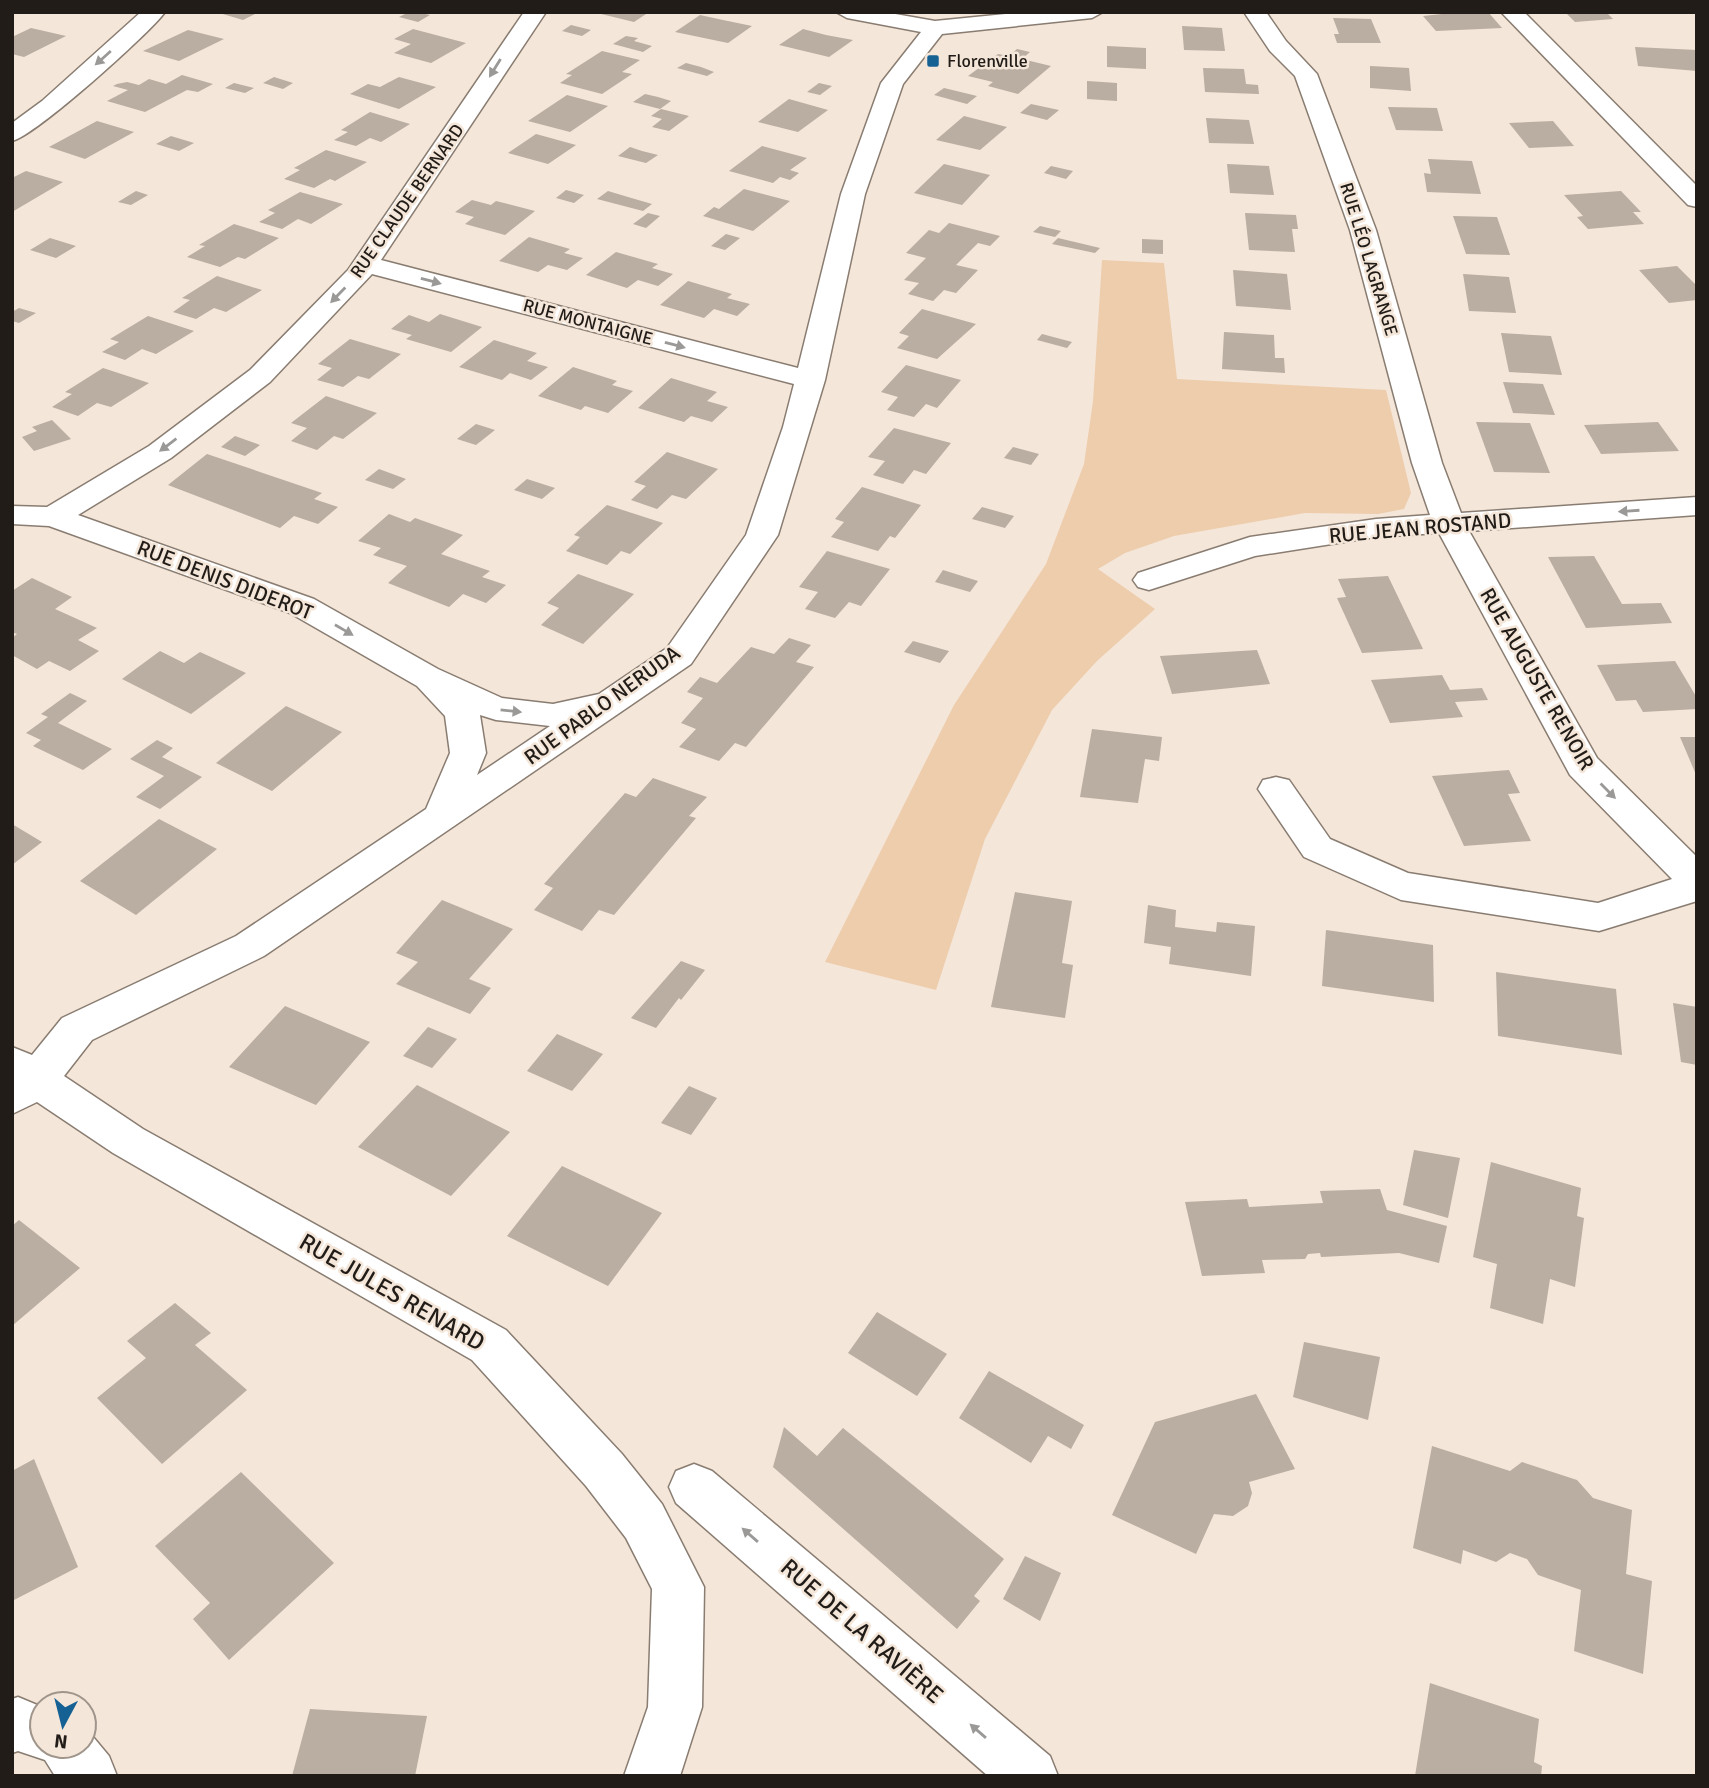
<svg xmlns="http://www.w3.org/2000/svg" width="1709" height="1788" font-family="Signika,sans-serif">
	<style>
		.green { fill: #eecdad }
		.building { fill: #baada1 }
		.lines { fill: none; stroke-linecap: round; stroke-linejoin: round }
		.minor-casing { stroke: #897c71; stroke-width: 3 }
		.minor { fill: #fff; fill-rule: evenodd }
		.oneway { fill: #9b9997 }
		.poi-dot { fill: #166194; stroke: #f4e6d9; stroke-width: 2.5 }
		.labels { text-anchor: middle; stroke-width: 5; stroke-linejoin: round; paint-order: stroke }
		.far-poi-label { font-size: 18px; fill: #211c17; stroke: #f4e6d9; text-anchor: start }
		.far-street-label { font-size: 18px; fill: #211c17; stroke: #f4e6d9 }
		.street-label { font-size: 21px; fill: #211c17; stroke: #f4e6d9 }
		.near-street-label { font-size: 24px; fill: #211c17; stroke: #f4e6d9 }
	</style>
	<rect width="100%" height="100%" fill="#f4e6d9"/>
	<path class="green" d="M1102,260L1164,263L1177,379L1386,390L1411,493L1404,509L1378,514L1305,513L1174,536L1125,553L1098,569L1155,609L1097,661L1052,710L985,839L936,990L825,962L954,705L1046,564L1084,464L1093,401Z"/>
	<g class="building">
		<path d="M216,12H259L243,20Z"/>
		<path d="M409,12H417L430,15L418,22L399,17Z"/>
		<path d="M593,12H649L634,22Z"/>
		<path d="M1440,12H1488L1502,28L1436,31L1423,16L1442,14Z"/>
		<path d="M1565,12H1606L1613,19L1575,22Z"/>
		<path d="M700,15L723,20L752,26L728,43L675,32Z"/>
		<path d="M1333,18L1371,19L1381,43H1337L1334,34H1339Z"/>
		<path d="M571,25L591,30L582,36L562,31Z"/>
		<path d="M1182,26L1222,28L1225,51L1184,50Z"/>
		<path d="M31,28L66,36L24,57L12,54V37Z"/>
		<path d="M413,29L466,43L431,63L394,53L411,44L394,39Z"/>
		<path d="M803,29L826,35L853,40L829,57L779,45Z"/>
		<path d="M188,30L224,39L179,61L143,51Z"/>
		<path d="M626,36L638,38L634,41L652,46L643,52L613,44Z"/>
		<path d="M1107,46L1146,48V69L1107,67Z"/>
		<path d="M1635,47L1697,50V71L1638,66Z"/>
		<path d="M1017,49L1030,52L1022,59L1051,66L1018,94L988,86L993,82L968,76L998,54L1009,56Z"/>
		<path d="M602,51L640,60L622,72L632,74L602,94L560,83L572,75L566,74Z"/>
		<path d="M686,63L701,67L714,72L707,76L677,68Z"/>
		<path d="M1370,66L1409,68L1411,91L1370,88Z"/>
		<path d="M1203,68L1244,69L1246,84L1258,85L1259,94L1205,92Z"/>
		<path d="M182,75L213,84L198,92L187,90L145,112L107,101L128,90L113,86L117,84L127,82L139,85L149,79L166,84Z"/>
		<path d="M274,77L293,83L283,89L263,83Z"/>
		<path d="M399,77L436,87L399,109L350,94L368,84L380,87Z"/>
		<path d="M1087,81L1117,83V101L1087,99Z"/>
		<path d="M234,83L254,88L245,93L225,88Z"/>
		<path d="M819,83L832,86L820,95L807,92Z"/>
		<path d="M944,88L977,96L967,104L934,95Z"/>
		<path d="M645,94L658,97L671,101L660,109L633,102Z"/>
		<path d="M567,95L608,106L570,132L528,121Z"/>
		<path d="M789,99L828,110L798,132L758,122Z"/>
		<path d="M1031,104L1059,110L1047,120L1020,113Z"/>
		<path d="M1388,107L1437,108L1443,131L1396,130Z"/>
		<path d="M661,109L689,116L669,131L652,127L662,119L651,116Z"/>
		<path d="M370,112L410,124L381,142L370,138L356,146L334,140L348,132L341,130Z"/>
		<path d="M964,116L1007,127L980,150L936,140Z"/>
		<path d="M1206,118L1249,120L1254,144L1209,143Z"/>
		<path d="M97,121L134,132L85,159L49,147Z"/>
		<path d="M1553,121L1574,146L1529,148L1509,123Z"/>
		<path d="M536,134L576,145L548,164L508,153Z"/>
		<path d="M171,136L194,143L179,151L156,144Z"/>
		<path d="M762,146L807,158L790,170L799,173L790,180L780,177L773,183L729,171Z"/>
		<path d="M630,147L642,151L658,155L646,163L618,156Z"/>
		<path d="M326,150L367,162L335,181L330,179L314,188L284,179L300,170L294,168Z"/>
		<path d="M1428,159L1472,161L1481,194L1427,192L1424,173L1431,174Z"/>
		<path d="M944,164L990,175L962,205L914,193Z"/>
		<path d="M1227,164L1269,166L1274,195L1230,193Z"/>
		<path d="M1051,166L1073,171L1066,179L1044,173Z"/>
		<path d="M26,171L63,182L12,212V178Z"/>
		<path d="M744,189L790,201L753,231L703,216L714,207L719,209Z"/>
		<path d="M566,190L584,195L574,203L556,198Z"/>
		<path d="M136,191L148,195L131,205L118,202Z"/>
		<path d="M608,191L628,197L652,204L643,211L597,199Z"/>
		<path d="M1621,191L1641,212H1633L1644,224L1588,229L1577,217L1583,216L1564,195Z"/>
		<path d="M300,192L343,204L311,224L298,219L282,229L259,222L275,213L268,210Z"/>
		<path d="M472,200L491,205L496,201L535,211L505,235L465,224L474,217L455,212Z"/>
		<path d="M648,213L660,216L646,228L633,224Z"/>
		<path d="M1245,213L1296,215L1298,229H1292L1295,252L1249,250Z"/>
		<path d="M1453,216L1497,217L1510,255L1466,254Z"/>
		<path d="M949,223L1000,236L990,246L978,243L956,265L978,270L956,293L944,290L933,301L908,294L919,283L904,280L926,258L906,253L929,230L939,233Z"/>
		<path d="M234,224L279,238L245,259L238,257L220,267L187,257L205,246L199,245Z"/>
		<path d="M1040,226L1061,231L1055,237L1033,232Z"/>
		<path d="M726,234L740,238L725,250L711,246Z"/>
		<path d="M529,237L570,249L564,253L583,258L567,270L548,265L538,272L499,261Z"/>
		<path d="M50,238L76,246L56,258L30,250Z"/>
		<path d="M1058,238L1100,248L1095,253L1052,244Z"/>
		<path d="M1142,239L1163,240V254L1142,253Z"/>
		<path d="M616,252L658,264L652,268L673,274L658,286L638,280L627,288L586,275Z"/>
		<path d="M1677,266L1697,286V300L1669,303L1639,270Z"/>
		<path d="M1233,270L1287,274L1291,310L1236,306Z"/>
		<path d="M1463,274L1509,277L1516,313L1469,311Z"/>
		<path d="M217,276L262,290L226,312L214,308L196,319L173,312L190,300L182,298Z"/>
		<path d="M688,281L732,294L727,298L750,304L737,316L714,309L704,318L660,305Z"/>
		<path d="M19,308L36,313L19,323L12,321V312Z"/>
		<path d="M922,309L976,324L937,359L897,348L909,336L899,333Z"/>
		<path d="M440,314L482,327L451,352L406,339L412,335L391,329L409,315L429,322Z"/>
		<path d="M148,316L194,331L156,354L142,349L125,360L102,352L119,342L110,339Z"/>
		<path d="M1224,332L1274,335L1275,358H1284L1285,373L1222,369Z"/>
		<path d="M1501,333L1551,336L1562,375L1509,372Z"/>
		<path d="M1042,334L1072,342L1067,348L1037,340Z"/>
		<path d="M350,339L401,354L369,379L358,376L343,387L317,380L332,368L318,364Z"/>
		<path d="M494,340L537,353L527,361L548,367L531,380L510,373L502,380L459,367Z"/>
		<path d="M906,365L961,380L937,408L926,404L914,417L887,410L898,397L881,392Z"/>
		<path d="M573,367L617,381L612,385L633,391L608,413L585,406L581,410L538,396Z"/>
		<path d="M103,368L149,383L111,407L97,403L78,416L52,407L72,394L65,392Z"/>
		<path d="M671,378L717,392L707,401L728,407L712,422L691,416L684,422L638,408Z"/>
		<path d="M1503,382L1543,384L1555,415L1513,413Z"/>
		<path d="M326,396L377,413L343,439L334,436L317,450L291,441L307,428L291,423Z"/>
		<path d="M52,420L71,439L34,451L22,437L37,431L32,427Z"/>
		<path d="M1476,422L1530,423L1550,473L1494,472Z"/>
		<path d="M1658,422L1679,451L1601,454L1584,425Z"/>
		<path d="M476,424L495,430L476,445L457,439Z"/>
		<path d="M894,428L951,443L926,474L914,470L903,484L873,475L885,461L868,457Z"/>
		<path d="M235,436L260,445L245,456L221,447Z"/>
		<path d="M1013,447L1039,454L1031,465L1004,458Z"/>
		<path d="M667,452L718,469L686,499L672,495L657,509L631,500L646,486L634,482Z"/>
		<path d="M207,454L322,493L314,499L338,507L318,524L294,516L280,528L168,485Z"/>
		<path d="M379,469L406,479L393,489L365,480Z"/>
		<path d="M527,479L555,488L542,499L514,490Z"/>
		<path d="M862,487L921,505L895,538L890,536L878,551L831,537L844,522L835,519Z"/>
		<path d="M607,505L663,523L630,554L621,551L607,565L566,551L580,537L574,535Z"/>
		<path d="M982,507L1014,516L1005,528L972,519Z"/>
		<path d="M389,514L410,522L415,518L463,535L441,554L490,571L482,577L506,585L486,603L463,594L449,607L388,583L407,566L373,555L381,548L358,541Z"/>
		<path d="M827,551L890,569L861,606L849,602L835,618L805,609L818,592L799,587Z"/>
		<path d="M1594,556L1622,604L1661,603L1672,623L1586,628L1548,557Z"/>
		<path d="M943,570L978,581L970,592L935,582Z"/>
		<path d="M578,574L634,594L583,644L541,625L559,608L547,603Z"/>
		<path d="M1388,576L1423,649L1362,653L1337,598L1346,597L1338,579Z"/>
		<path d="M32,578L72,597L55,609L97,628L78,640L99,651L70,671L49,661L37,669L12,655V638L17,634L12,632V591Z"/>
		<path d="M789,638L811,645L796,662L814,667L746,747L735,743L719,761L679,747L696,729L681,723L703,698L687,692L700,677L717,683L751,647L774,654Z"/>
		<path d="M913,641L949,651L940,663L904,652Z"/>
		<path d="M1257,650L1270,684L1172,694L1160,656Z"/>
		<path d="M160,651L184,663L200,652L246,673L191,714L122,679Z"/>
		<path d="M1675,661L1697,698V709L1643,712L1636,700L1616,701L1597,665Z"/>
		<path d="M1442,675L1450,690L1482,688L1488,700L1455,702L1463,717L1390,723L1371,680Z"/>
		<path d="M70,693L87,701L58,723L112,749L83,770L33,746L41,740L26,733L48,717L41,714Z"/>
		<path d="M286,706L342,732L272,791L216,763Z"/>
		<path d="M1092,729L1162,737L1159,761L1145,759L1138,803L1080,797Z"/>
		<path d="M1680,737H1697V777Z"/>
		<path d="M157,740L173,748L162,757L202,777L160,809L136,797L164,776L130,759Z"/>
		<path d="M1509,770L1520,793L1508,794L1531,841L1464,846L1432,776Z"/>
		<path d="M653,778L707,797L689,816L696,818L614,915L599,910L582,931L534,910L553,888L544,884L625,793L636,797Z"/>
		<path d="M159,819L217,849L136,915L80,881Z"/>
		<path d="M12,824L42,842L12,865Z"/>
		<path d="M1015,892L1072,901L1062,963L1073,965L1065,1018L991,1007Z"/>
		<path d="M442,900L513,929L469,979L491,988L470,1014L396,984L418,962L396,953Z"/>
		<path d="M1148,905L1176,910L1175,927L1216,932L1217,922L1255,926L1251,976L1169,964L1171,947L1144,943Z"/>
		<path d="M1326,930L1433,945L1434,1002L1322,986Z"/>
		<path d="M681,961L705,970L681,1000L679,998L656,1028L631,1018Z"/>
		<path d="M1496,972L1616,989L1622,1055L1498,1036Z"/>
		<path d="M1673,1003L1697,1007V1065L1681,1062Z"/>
		<path d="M285,1006L370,1042L316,1105L229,1067Z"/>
		<path d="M428,1027L457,1039L432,1068L403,1056Z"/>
		<path d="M557,1034L603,1054L572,1091L527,1071Z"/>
		<path d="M417,1085L510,1132L451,1196L358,1147Z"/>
		<path d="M689,1086L717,1098L691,1135L661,1123Z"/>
		<path d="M1414,1150L1460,1158L1448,1218L1403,1205Z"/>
		<path d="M1491,1162L1581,1188L1577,1216L1584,1218L1575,1287L1550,1279L1543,1324L1490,1308L1497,1264L1473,1257Z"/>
		<path d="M562,1166L662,1213L608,1286L507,1236Z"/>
		<path d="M1380,1189L1387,1210L1447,1226L1439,1263L1399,1253L1321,1257L1320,1253L1308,1254L1305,1259L1262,1260L1265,1273L1202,1276L1185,1202L1247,1199L1249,1207L1323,1203L1320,1191Z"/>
		<path d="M19,1220L80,1268L12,1326V1226Z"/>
		<path d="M175,1303L211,1333L195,1345L247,1390L162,1464L97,1398L146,1358L127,1341Z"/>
		<path d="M877,1312L947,1354L917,1396L848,1353Z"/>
		<path d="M1304,1342L1380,1357L1368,1420L1293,1397Z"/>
		<path d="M989,1371L1084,1425L1071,1449L1048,1436L1031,1463L959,1418Z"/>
		<path d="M1256,1394L1295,1469L1249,1482L1252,1493L1248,1506L1233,1516L1214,1514L1196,1554L1112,1515L1155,1422Z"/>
		<path d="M784,1427L817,1456L843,1428L1004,1559L974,1596L980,1601L957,1629L773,1467Z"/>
		<path d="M1432,1446L1510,1471L1522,1462L1577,1480L1593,1498L1632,1510L1626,1574L1652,1581L1643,1674L1574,1651L1581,1590L1538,1575L1527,1559L1510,1553L1496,1562L1463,1550L1461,1564L1413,1548Z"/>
		<path d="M34,1459L78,1567L14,1600L12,1471Z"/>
		<path d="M241,1472L334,1563L229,1660L193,1619L210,1603L155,1546Z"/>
		<path d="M1025,1556L1061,1573L1040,1621L1003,1599Z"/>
		<path d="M1430,1683L1539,1719L1534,1762L1542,1766L1541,1776H1415Z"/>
		<path d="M310,1709L427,1716L415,1776H292Z"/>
	</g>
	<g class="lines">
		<defs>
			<g id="minor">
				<path d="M141,12H165C149,34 35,136 12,141V123L42,101Z"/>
				<path d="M524,12H546L381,260L798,368L841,194L881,83L921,32L847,18L836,12H884L935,21L1026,12H1103L1092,18L942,34L903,84L865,194L825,380L778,535L691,664L264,956L92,1040L64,1076L143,1129L506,1330L622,1454L662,1504L704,1587L702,1707L680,1776H624L648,1707L652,1589L626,1538L586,1486L472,1360L113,1153L37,1102L12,1114V1047L32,1055L62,1018L236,936L426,809L450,753L445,716L417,686L290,613L49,526L12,524V506L47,507L149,446L250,370L348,270ZM372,274L794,384L783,427L746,535L667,648L599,694L553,704L502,698L438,669L314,599L78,515L171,458L270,382ZM480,715L496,720L550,726L477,775L486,753Z"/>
				<path d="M1244,12H1266L1286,41L1317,74L1376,230L1442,463L1461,513L1697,497V515L1469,531L1597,758L1697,857V901L1599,931L1401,900L1304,857L1258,789L1263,780L1276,777L1289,780L1330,839L1408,873L1598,903L1672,879L1570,775L1439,533L1376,537L1255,556L1149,590L1138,587L1133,580L1138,573L1250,537L1376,519L1430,515L1412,463L1350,230L1295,76L1270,51Z"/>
				<path d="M1501,12H1524L1697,186V207L1688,205Z"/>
				<path d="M694,1464L712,1471L1050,1756L1058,1776H988L676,1503L669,1487L676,1471Z"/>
				<path d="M18,1697L42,1707V1746H84V1726L109,1756L117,1776H55L45,1760L18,1751L12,1753V1699Z"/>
			</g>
		</defs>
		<use href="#minor" class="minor-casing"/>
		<use href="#minor" class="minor"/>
	</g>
	<defs><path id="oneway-solid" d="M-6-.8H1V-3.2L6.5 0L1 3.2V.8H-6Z" transform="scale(1.75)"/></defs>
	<g class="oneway">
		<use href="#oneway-solid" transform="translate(103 58) rotate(138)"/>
		<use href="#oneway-solid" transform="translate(495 68) rotate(122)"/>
		<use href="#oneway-solid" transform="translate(431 281) rotate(15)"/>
		<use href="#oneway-solid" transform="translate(338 295) rotate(134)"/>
		<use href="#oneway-solid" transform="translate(675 345) rotate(15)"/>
		<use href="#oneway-solid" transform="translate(168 445) rotate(143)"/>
		<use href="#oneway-solid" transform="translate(1629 511) rotate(176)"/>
		<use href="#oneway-solid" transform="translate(344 630) rotate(30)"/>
		<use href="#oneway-solid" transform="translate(511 711) rotate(6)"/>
		<use href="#oneway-solid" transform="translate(1608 791) rotate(45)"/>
		<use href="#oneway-solid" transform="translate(750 1535) rotate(-139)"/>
		<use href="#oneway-solid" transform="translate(978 1731) rotate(-139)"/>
	</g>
	<rect class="poi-dot" x="926" y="54" width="14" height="14" rx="3.5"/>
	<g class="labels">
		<g class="far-poi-label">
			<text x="947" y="67">Florenville</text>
		</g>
		<g class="far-street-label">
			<text transform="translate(407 201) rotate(-55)" y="6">RUE CLAUDE BERNARD</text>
			<text transform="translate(1369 259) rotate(73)" y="6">RUE LÉO LAGRANGE</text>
			<text transform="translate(588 322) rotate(15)" y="6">RUE MONTAIGNE</text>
		</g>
		<g class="street-label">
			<text transform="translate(1420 528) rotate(-5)" y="7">RUE JEAN ROSTAND</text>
			<text transform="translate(225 580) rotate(21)" y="7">RUE DENIS DIDEROT</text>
			<text transform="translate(1537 679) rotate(60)" y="7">RUE AUGUSTE RENOIR</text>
			<text transform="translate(602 705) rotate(-36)" y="7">RUE PABLO NERUDA</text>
		</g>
		<g class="near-street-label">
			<text transform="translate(392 1292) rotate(30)" y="8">RUE JULES RENARD</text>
			<text transform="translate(862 1631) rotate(41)" y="8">RUE DE LA RAVIÈRE</text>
		</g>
	</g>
	<rect width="1709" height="1788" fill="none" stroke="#211c17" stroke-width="28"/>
	<g transform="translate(63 1725) rotate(187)"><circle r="33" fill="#f4e6d9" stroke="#a0958b" stroke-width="2"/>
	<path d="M0-5L12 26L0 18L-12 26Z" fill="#166194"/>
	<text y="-10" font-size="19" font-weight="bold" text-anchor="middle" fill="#211c17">N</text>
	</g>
</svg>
